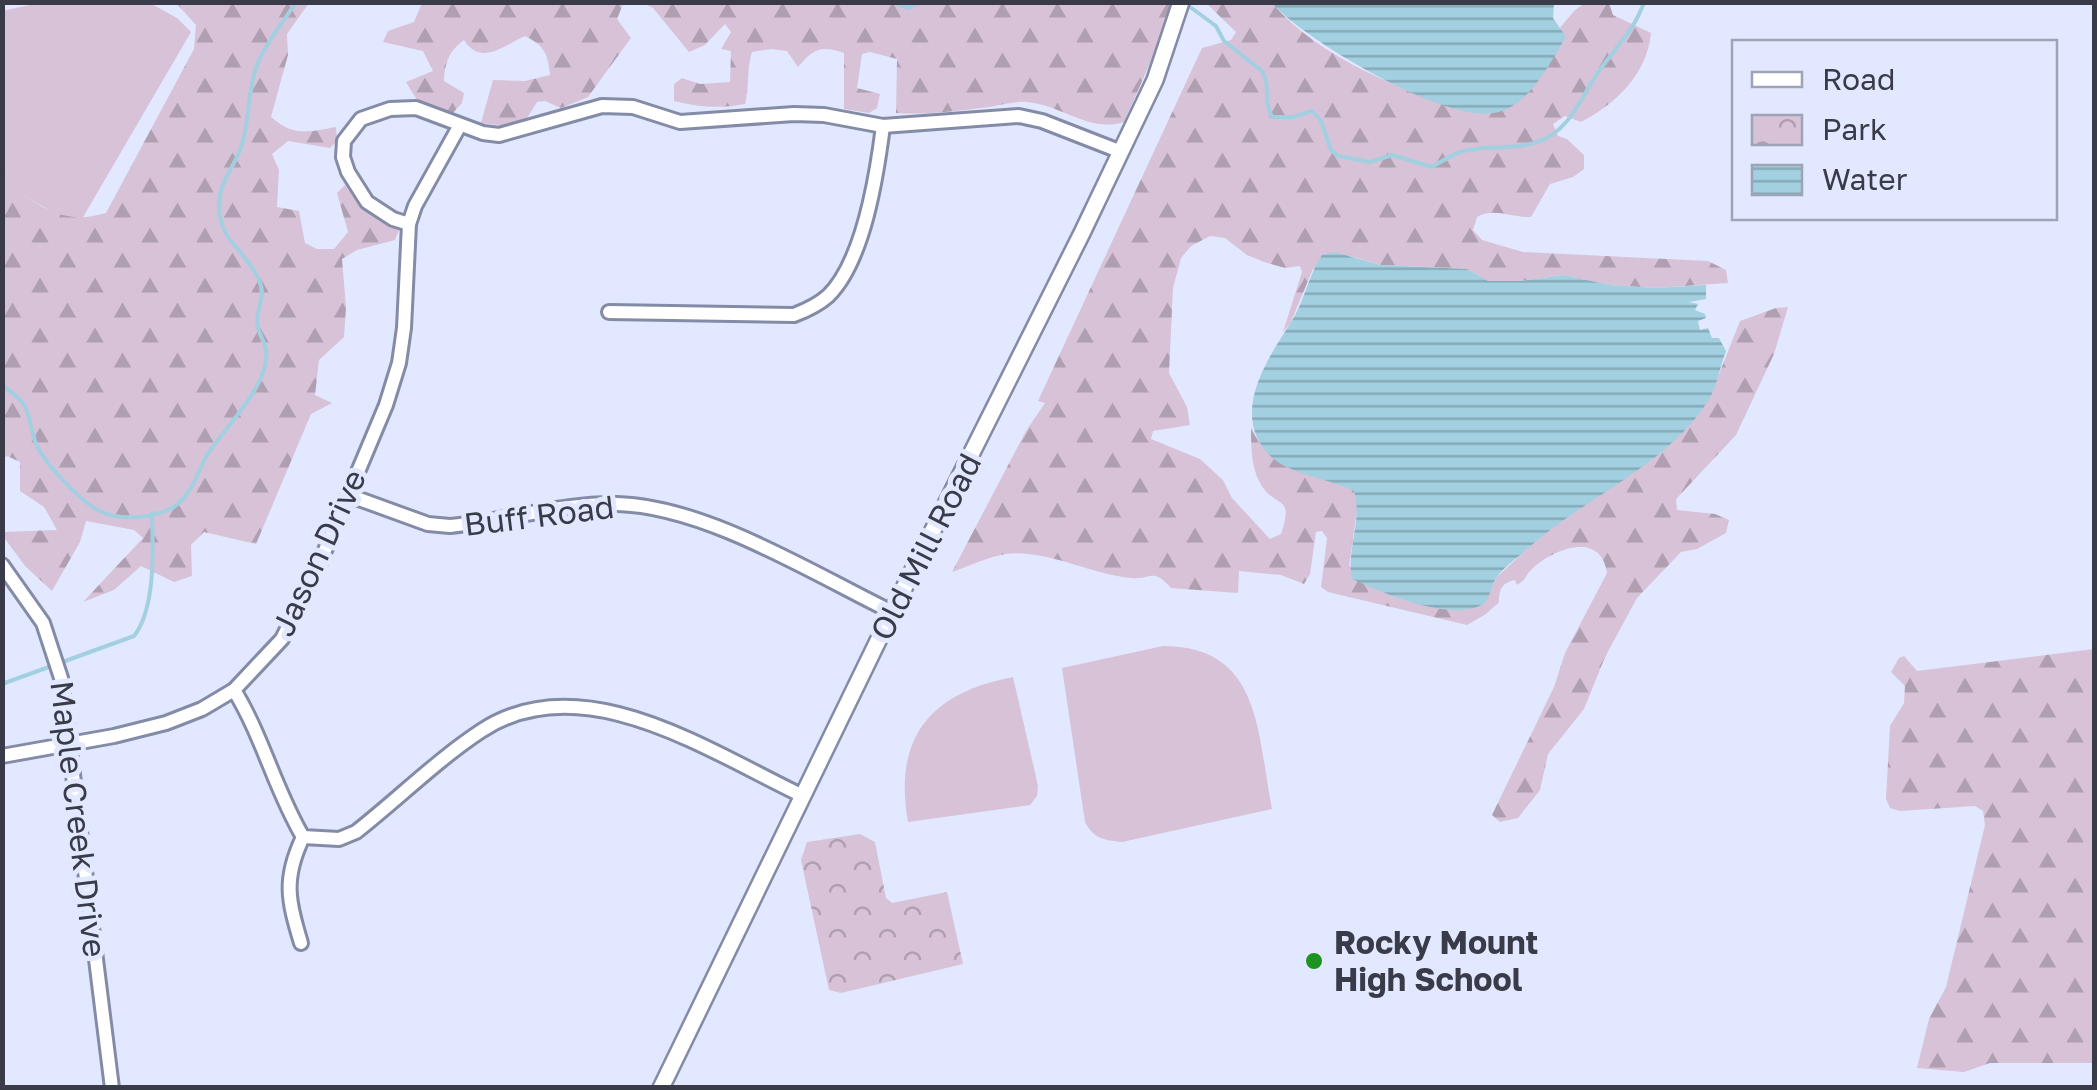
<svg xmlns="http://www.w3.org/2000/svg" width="2097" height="1090" font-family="'Golos Text',sans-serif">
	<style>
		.green { fill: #d8c2d8 }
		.forest { fill: url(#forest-firs) }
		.park { fill: url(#park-crowns) }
		.water { fill: url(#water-rules) }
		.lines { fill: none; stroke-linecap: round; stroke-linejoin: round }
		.stream { stroke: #a2d0e0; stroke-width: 4 }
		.minor-casing { stroke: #848ba6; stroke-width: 18 }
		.tertiary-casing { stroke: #848ba6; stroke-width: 20 }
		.minor { stroke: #fff; stroke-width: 12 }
		.tertiary { stroke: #fff; stroke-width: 15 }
		.poi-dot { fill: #1e9320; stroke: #e1e8ff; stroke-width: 4 }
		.labels { text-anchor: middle; stroke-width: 10; stroke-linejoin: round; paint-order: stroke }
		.street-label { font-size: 32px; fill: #393c48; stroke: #e1e8ff }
		.poi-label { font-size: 32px; font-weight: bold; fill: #393c48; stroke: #e1e8ff; text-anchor: start }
	</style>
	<defs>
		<pattern id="forest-firs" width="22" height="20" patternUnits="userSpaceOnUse" patternTransform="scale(2.5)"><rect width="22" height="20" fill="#d8c2d8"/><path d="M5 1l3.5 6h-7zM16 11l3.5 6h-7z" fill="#b09fb1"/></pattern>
		<pattern id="park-crowns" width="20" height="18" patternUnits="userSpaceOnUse" patternTransform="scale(2.5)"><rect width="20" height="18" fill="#d8c2d8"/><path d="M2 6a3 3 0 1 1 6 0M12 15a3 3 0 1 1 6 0" fill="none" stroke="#b09fb1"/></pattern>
		<pattern id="water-rules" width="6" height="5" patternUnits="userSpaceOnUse" patternTransform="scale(2.5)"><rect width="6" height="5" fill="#a2d0e0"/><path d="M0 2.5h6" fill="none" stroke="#85aab8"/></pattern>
	</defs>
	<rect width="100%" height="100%" fill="#e1e8ff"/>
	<g class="green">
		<path d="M39,3H150L177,18L191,32L82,219L60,216L11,189L3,156L2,11Z"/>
		<path d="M1163,646C1262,646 1257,734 1272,809L1122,842C1104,840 1094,839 1085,822L1062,668Z"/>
		<path d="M1013,677L1038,786L1037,796L1030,805L908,822C893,737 930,693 1013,677Z"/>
	</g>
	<g class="forest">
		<path d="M176,3H309L287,34L288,55L271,117C294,137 308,132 336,127L337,141L330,148L288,141L272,154L279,170L277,207L299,211L305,243L317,249H334L348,232L337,193L345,185L361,206L400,227L395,240L357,250L342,259L346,307L344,337L319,360L315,395L332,403L311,414L256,544L204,532L191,545L192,576L174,582L141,566L114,590L83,602L143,538L134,530L86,521L80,542L52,591L25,566L3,536V532L57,530L44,507L20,491V462L7,456L3,458L2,156L12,189C47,209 64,225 106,213L194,49L196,25Z"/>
		<path d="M422,3H630L623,4L617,19L631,38L588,97L561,108L545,101L537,102L524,123L505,126L481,123L493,80L525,81L550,75C548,54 544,45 525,36C504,45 481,67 464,40C449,51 445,62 444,81L464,93L462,103L452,114L417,100L406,82L433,71L423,51L383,42L388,31L414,22Z"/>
		<path d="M643,3H1173L1162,36L1124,122C1089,133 1062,105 1027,102C1015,101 1001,105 989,107C957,111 927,115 896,113L897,59L870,52L862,54L857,88L880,94L877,108L869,113L844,109V53C821,45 813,49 798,67L787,51L771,49L752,52C746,71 750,85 745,104C719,109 699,107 674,101V84L682,78L700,84L730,82L731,51L721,49L731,32L725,24L705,45L689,52L653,8Z"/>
		<path d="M1206,3H1272C1320,59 1404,91 1473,113L1559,29L1574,11L1585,3H1609L1613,15L1651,33C1647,74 1616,104 1581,122L1565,116L1553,124L1558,136L1567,139L1584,155V169L1573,177L1550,184L1531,217C1513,218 1493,207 1477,217L1473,230L1482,240L1523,252L1708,261L1726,270L1728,283L1656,288L1609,285L1563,275L1521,281H1487L1467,269L1381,265L1350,256L1313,269L1290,324L1283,332L1302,272L1300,266L1285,268L1264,262L1247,255L1225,238L1210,236L1191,246L1181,258L1173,288L1169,373L1187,407L1190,425L1153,431L1151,439L1200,459L1223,480L1232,498L1270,539L1281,534C1295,493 1275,510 1260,483C1251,467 1251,445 1251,427C1271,470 1314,473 1354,490L1358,504L1349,566L1490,590L1497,577L1552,526L1620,481L1677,437L1710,397L1740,321L1776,308L1788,307L1774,354L1736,435L1676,499L1677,510L1715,514L1729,520L1726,533L1697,549L1681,552L1637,598L1605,657L1584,709L1548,754L1540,790L1518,818L1500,822L1492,815L1554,687L1565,653L1607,573C1601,531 1555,548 1533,568C1526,574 1526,580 1517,585L1515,580C1502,583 1499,589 1499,602L1486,614L1467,625L1328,592L1321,587L1327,538L1322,531L1316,532L1310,574L1304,584L1281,575L1239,571L1238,593L1171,588C1152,567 1153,580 1130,578C1089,574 1046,549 1005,554C988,557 969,566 952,572L1026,431L1045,403L1038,401L1202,48L1231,40L1236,32Z"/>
		<path d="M2094,649V1063H1990L1964,1072L1917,1068L1929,1019L1946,987L1985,825L1983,811L1975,806L1900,811L1890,808L1886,799L1890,726L1904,703L1905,686L1891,672L1899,658L1904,656L1917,671Z"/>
	</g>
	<path class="park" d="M860,834L875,842L886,898L892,903L947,892L963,964L841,993L829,990L801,860L807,842Z"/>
	<g class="water">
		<path d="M1272,3H1554L1553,18L1566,37C1549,64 1529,107 1494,113C1445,123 1304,40 1272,3Z"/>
		<path d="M1334,252L1381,265L1467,269L1488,281H1521L1563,275L1610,285L1656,288L1706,285V299L1689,302L1698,304L1695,310L1705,314L1706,318L1698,321L1700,330L1708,328L1712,338H1719L1726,351C1720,366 1717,387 1708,401C1665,468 1582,498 1525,551C1516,559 1504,567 1497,577C1489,588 1491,603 1477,607C1442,619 1384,593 1352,579C1346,549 1363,520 1354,491C1332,480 1293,474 1275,460C1228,421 1263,365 1290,324C1304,303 1308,276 1322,255Z"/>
	</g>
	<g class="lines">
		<g class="stream">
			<path d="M517,2H520"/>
			<path d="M695,2H706"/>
			<path d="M892,2L909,8L919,2"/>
			<path d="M1186,4L1216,26L1224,41L1262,71C1271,85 1263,102 1272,117H1293L1312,111L1321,121L1331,150L1338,156L1370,162L1392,155L1432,167C1441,162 1451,155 1460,152C1485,144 1511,151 1537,142C1569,132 1580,99 1597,74C1613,50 1635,30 1644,2"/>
			<path d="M2,385C33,407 25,409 35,441C42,461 82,504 102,512C121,521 158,518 175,506C193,493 197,473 207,455C224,428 271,384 266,351C265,341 257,332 257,322C257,306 267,295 258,278C246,251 219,241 219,206C218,186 233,168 240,150C250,124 247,94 256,68C264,45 283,23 296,2"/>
			<path d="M2,684L134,636C156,608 153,548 152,513"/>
			<path d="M2,1038V1064"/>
		</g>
		<defs>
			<g id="minor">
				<path d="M409,224L393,219L367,202L348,172L343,157L344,141L361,119L390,109L416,108L483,133L499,135L602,106L633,107L680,122L794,114L824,115L883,126L1019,116L1042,121L1119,151"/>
				<path d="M609,312L794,315C807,310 818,305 828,296C864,261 877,174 883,126"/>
				<path d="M348,495L428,524L450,526C505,521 562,503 617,504C705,506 812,573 892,612"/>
				<path d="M2,565L43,623L61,678L112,1088"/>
				<path d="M234,690C263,737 275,790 303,837L339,839L356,832C398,799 437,760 481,731C582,664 710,752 803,796"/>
				<path d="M2,756L114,736L166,723L202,709L234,690L282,639L318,567L386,405L399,363L404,328L409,224L415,206L460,125"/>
				<path d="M301,943C288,900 283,879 303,837"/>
			</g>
			<path id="tertiary" d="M661,1088L892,612L1082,233L1155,80L1181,2"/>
		</defs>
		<use href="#minor" class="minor-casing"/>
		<use href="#tertiary" class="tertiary-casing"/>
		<use href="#minor" class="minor"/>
		<use href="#tertiary" class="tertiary"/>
	</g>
	<circle class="poi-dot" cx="1314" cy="961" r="10"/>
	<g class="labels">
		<g class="street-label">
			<text transform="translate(539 516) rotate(-7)" y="11">Buff Road</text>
			<text transform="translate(926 547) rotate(-63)" y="11">Old Mill Road</text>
			<text transform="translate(319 553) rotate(-65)" y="11">Jason Drive</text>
			<text transform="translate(78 819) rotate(83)" y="11">Maple Creek Drive</text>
		</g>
		<g class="poi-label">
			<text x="1334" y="954">Rocky Mount<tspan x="1334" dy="37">High School</tspan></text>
		</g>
	</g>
	<rect width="2097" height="1090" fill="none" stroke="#393c48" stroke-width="10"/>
	<rect x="1732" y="40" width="325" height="180" fill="#e1e8ff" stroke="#9ea3b6" stroke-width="2.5"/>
	<rect x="1752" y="72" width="50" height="15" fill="#ffffff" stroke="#9ea3b6" stroke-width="2.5"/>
	<text x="1822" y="90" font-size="30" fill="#393c48">Road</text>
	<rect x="1752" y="115" width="50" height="30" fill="url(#park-crowns)" stroke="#9ea3b6" stroke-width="2.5"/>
	<text x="1822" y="140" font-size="30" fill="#393c48">Park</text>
	<rect x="1752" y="165" width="50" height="30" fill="url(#water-rules)" stroke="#9ea3b6" stroke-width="2.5"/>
	<text x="1822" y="190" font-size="30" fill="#393c48">Water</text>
</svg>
